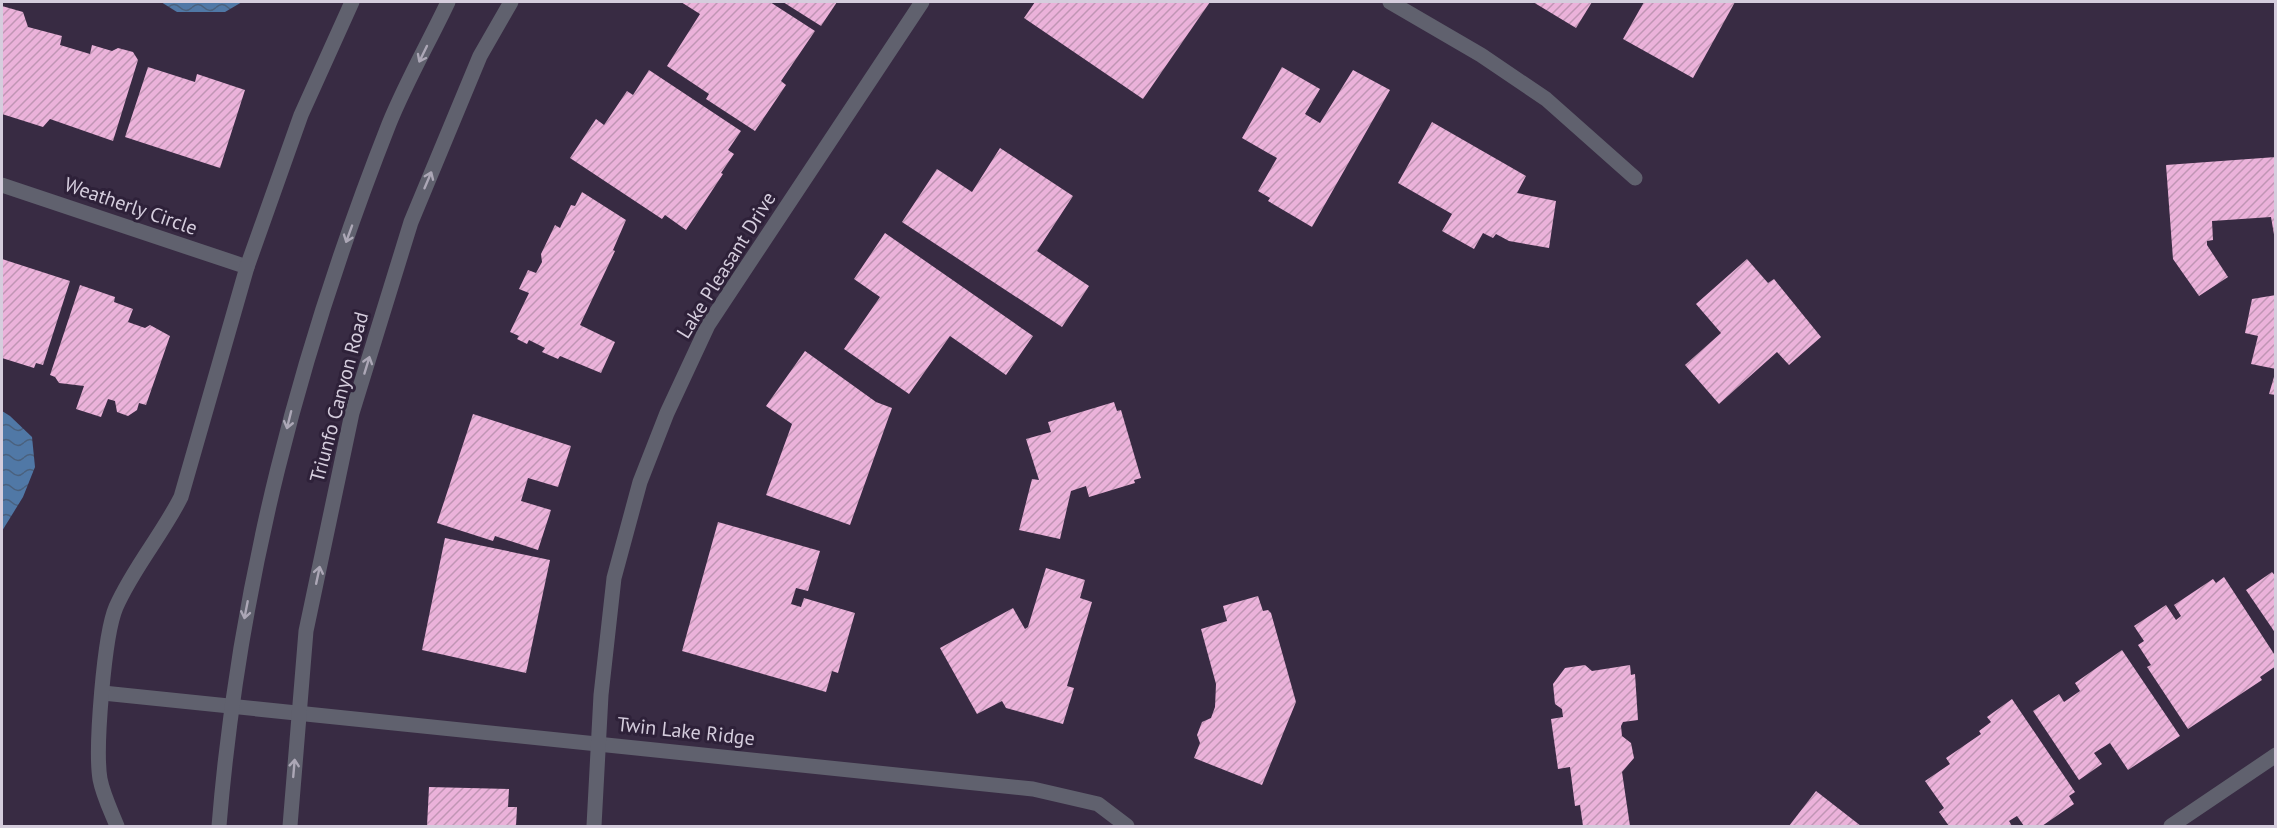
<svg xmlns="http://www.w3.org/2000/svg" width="2277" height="828" font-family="'PT Sans',sans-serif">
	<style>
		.water { fill: url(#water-waves) }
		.building { fill: url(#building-hatch) }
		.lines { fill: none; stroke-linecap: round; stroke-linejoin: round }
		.minor { stroke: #60616e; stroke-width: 15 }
		.oneway { stroke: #aca7b6 }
		.labels { text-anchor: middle; stroke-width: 6; stroke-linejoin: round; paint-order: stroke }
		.street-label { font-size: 20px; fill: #d5cddd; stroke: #2e2139 }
	</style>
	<defs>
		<pattern id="water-waves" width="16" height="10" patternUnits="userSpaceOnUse" patternTransform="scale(1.5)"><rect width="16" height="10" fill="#5078a6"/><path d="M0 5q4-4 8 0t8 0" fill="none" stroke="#4a617e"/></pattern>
		<pattern id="building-hatch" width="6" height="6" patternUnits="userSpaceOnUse" patternTransform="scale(1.5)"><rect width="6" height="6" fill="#ebb2da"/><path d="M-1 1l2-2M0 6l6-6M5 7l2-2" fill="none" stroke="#c095b4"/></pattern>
	</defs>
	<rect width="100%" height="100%" fill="#382b43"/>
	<g class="water">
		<path d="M161,2H242L225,12H177Z"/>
		<path d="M2,411L10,416L32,437L35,467L23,497L2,531Z"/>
	</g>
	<g class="building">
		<path d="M681,2H770L815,31L781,81L786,85L755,131L706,99L709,94L667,66L700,14Z"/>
		<path d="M783,2H837L821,26Z"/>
		<path d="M1035,2H1210L1143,99L1024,18Z"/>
		<path d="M1533,2H1592L1576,28Z"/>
		<path d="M1644,2H1735L1693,78L1623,39Z"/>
		<path d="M2,6L23,12L28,27L62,36L60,45L90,54L92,45L112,51L118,48L133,52L138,60L113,141L50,119L43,127L2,114Z"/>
		<path d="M148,67L195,82L197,74L245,90L220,168L125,137Z"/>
		<path d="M1282,67L1320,89L1305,114L1320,123L1353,70L1390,90L1312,227L1268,201L1270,198L1258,191L1277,158L1242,138Z"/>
		<path d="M649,70L741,131L728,150L734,154L721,173L723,174L686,230L665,215L662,219L570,158L596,119L604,125L627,91L633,95Z"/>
		<path d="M1432,122L1526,176L1517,193L1556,201L1549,248L1509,241L1496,234L1493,238L1483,233L1474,249L1442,231L1452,214L1398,183Z"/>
		<path d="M1000,148L1073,196L1037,251L1089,286L1062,327L902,222L937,169L972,192Z"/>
		<path d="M2276,157V246L2271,217L2212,221L2213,240L2207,241V245L2228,277L2199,296L2173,259L2166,165Z"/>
		<path d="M582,192L626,220L613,250L615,251L580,325L615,342L601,373L560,356L558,359L542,352L545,348L529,340L527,344L517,339L519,336L510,332L529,293L519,289L528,270L536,273L542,262L541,254L555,225L560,228L571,205L575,206Z"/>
		<path d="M885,233L1033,336L1006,375L950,336L909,394L844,349L880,297L854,279Z"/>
		<path d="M2,259L70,281L43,365L36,363L34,368L2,358Z"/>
		<path d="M1747,259L1768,283L1774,279L1821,337L1789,365L1777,352L1719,404L1685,365L1721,333L1696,304Z"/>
		<path d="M80,285L115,297L114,302L133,309L128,322L145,328L150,325L170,336L146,405L139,403L137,410L128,416L117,412L115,401L108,399L101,417L76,409L84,386L59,383L55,377L50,375Z"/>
		<path d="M2276,295V369L2251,364L2258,336L2245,333L2252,299Z"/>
		<path d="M805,351L876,402L892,408L850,525L766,495L792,424L766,406Z"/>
		<path d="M2276,370V395L2269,394Z"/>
		<path d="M1114,402L1117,411L1121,410L1141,478L1134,480L1135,483L1089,497L1086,486L1071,491L1060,539L1019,530L1032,479L1039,480L1026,439L1051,432L1048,422Z"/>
		<path d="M473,414L571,446L558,487L528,478L521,501L551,510L538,550L495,536L493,541L437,523Z"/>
		<path d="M718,522L820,551L808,591L796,588L791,604L801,607L804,598L855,613L838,673L832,671L826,692L682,651Z"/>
		<path d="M445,538L550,560L526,673L422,650Z"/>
		<path d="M1046,568L1085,580L1080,598L1092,602L1067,686L1074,688L1063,724L1006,708L1002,701L977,714L940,648L1013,608L1025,629L1028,627Z"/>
		<path d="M2272,572L2276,577V634L2246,590Z"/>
		<path d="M2224,577L2276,657V666L2260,677L2262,680L2188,729L2147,667L2151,665L2138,645L2144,641L2134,626L2166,605L2176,620L2181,616L2174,605L2213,579L2216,583Z"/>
		<path d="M1258,596L1263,611L1268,610L1271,613L1296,702L1262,785L1194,758L1200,743L1197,735L1202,722L1211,718L1215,707L1216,684L1201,629L1227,621L1223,606Z"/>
		<path d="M2122,650L2180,736L2128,770L2110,743L2094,753L2102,764L2079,780L2033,711L2059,694L2064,702L2080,691L2075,683Z"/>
		<path d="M1585,665L1592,671L1630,665L1631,675L1635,674L1638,720L1623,722L1621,726L1622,736L1631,743L1634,758L1622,772L1630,826H1583L1580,805L1575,806L1570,767L1558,769L1551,719L1563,717L1562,709L1555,704L1553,684L1565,668Z"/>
		<path d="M2012,699L2075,792L2069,796L2074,804L2042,826H2024L2017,816L2009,821L2012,826H1949L1939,812L1944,808L1925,781L1950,764L1946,758L1981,734L1979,731L1991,722L1987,717Z"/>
		<path d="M429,787L509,789L508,807H517L516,826H427Z"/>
		<path d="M1816,791L1861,826H1789Z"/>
	</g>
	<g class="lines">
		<g class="minor">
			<path d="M1390,2L1481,55L1546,99L1635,178"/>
			<path d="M2,185L247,267"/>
			<path d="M103,693L1033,789L1098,804L1127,826"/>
			<path d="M117,826C111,811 103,795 100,779C95,749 104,635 116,607C133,568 162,535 181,497L247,267L301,115L352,2"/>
			<path d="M219,826C239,582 299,352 389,124C406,82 429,42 448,2"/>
			<path d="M290,826L306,631L352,413L411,222L480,56L511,2"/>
			<path d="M594,826L601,695L614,578L640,482L667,413L708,325L922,2"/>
			<path d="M2171,826L2276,755"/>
		</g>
	</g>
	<defs><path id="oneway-shaft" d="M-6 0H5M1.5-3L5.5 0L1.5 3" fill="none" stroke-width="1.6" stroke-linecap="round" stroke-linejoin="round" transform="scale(1.5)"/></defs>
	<g class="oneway">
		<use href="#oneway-shaft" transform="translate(423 54) rotate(116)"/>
		<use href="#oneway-shaft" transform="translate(428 180) rotate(-67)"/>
		<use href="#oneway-shaft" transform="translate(349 234) rotate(110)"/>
		<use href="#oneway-shaft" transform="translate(367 365) rotate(-73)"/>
		<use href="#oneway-shaft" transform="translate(289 420) rotate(104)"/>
		<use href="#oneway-shaft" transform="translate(318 575) rotate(-78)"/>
		<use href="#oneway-shaft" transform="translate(246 610) rotate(101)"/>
		<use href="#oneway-shaft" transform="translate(294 768) rotate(-85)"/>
	</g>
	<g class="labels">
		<g class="street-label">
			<text transform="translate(131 206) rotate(19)" y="7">Weatherly Circle</text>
			<text transform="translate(726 265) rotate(-58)" y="7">Lake Pleasant Drive</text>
			<text transform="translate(339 397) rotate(-75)" y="7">Triunfo Canyon Road</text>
			<text transform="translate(686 731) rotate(6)" y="7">Twin Lake Ridge</text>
		</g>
	</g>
	<rect width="2277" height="828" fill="none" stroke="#d5cddd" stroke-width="6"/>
</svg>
